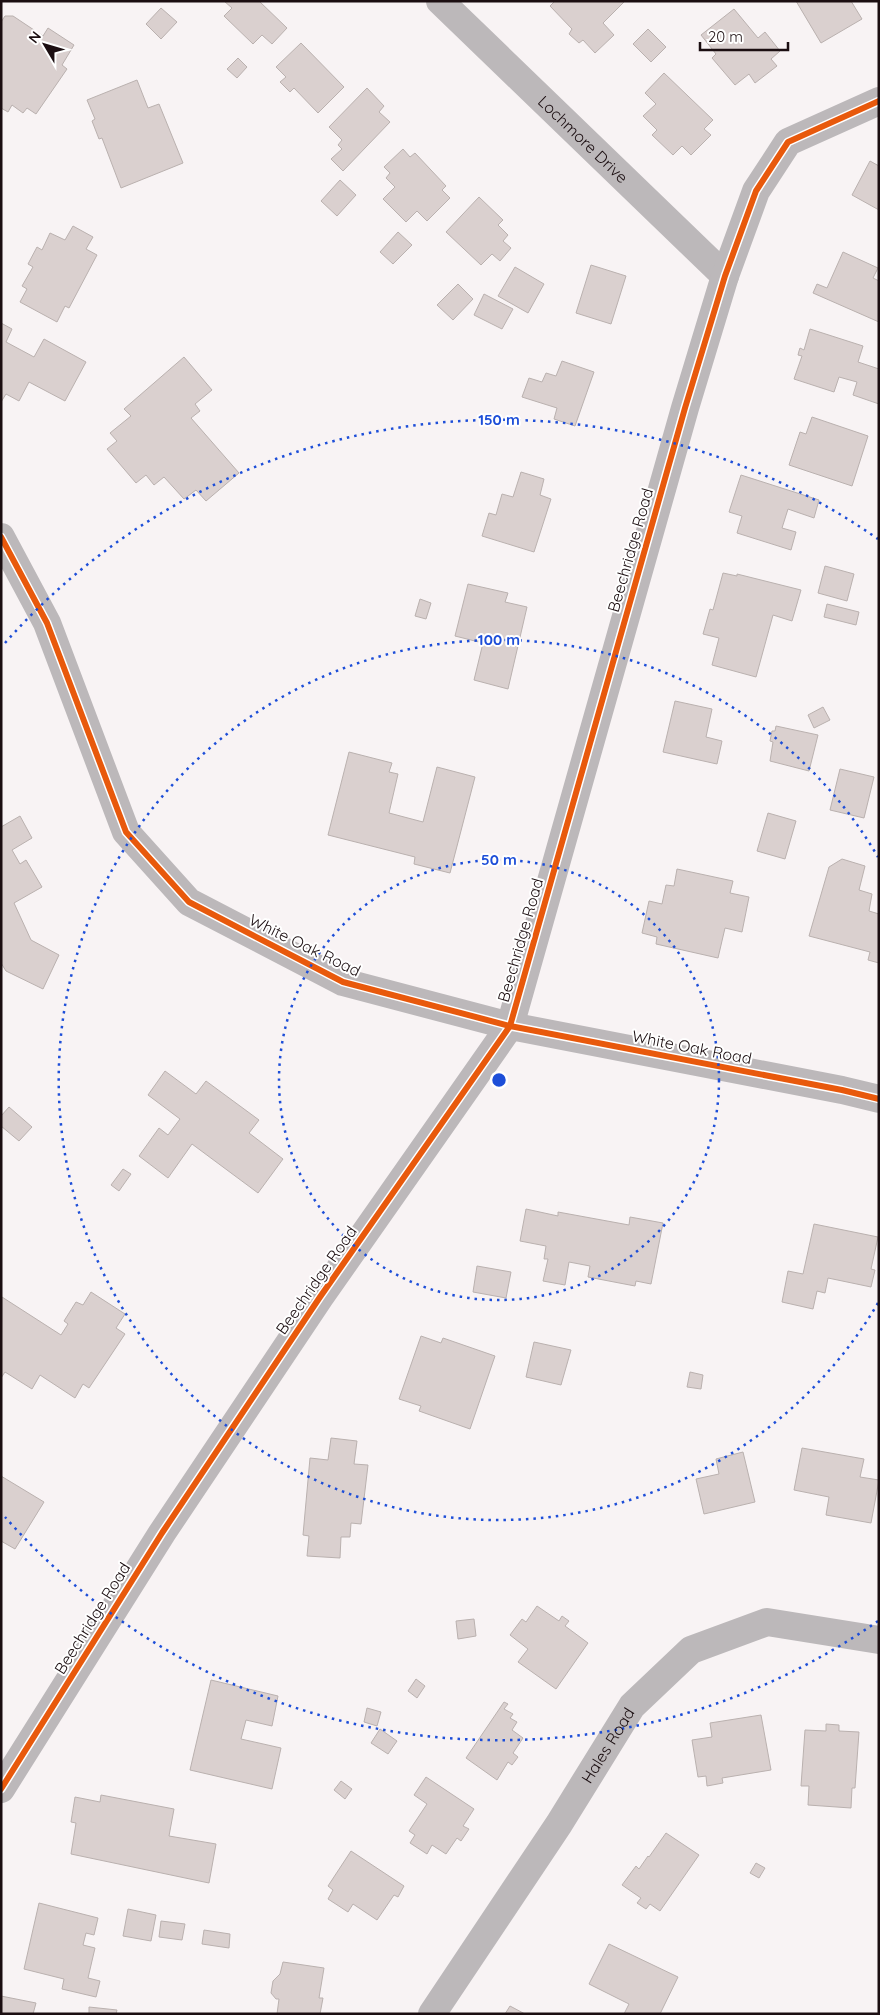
<svg xmlns="http://www.w3.org/2000/svg" width="880" height="2015" font-family="Quicksand,sans-serif">
	<style>
		.building { fill: #dad0cf; stroke: #bab1af }
		.lines { fill: none; stroke-linecap: round; stroke-linejoin: round }
		.minor { stroke: #bcb8ba; stroke-width: 28 }
		.tertiary { stroke: #bcb8ba; stroke-width: 28 }
		.cycleway-casing { stroke: #fff; stroke-width: 9 }
		.cycleway { stroke: #e8590c; stroke-width: 6 }
		.ring { fill: none; stroke: #1d4ed8; stroke-width: 2.5; stroke-dasharray: 2.5 5 }
		.labels { text-anchor: middle; stroke-width: 4; stroke-linejoin: round; paint-order: stroke }
		.street-label { font-size: 16px; fill: #1b0e11; stroke: #fff }
		.centre { fill: #1d4ed8; stroke: #fff; stroke-width: 2.5 }
		.ring-label { font-size: 15px; text-anchor: middle; font-weight: bold; fill: #1d4ed8; stroke: #fff; stroke-width: 4; stroke-linejoin: round; paint-order: stroke }
	</style>
	<rect width="100%" height="100%" fill="#f8f3f4"/>
	<g class="building">
		<path d="M224,1H259L287,28L272,44L262,35L253,44L224,16L232,8Z"/>
		<path d="M555,1H625L603,23L614,35L595,53L583,40L579,43L569,34L572,29L550,6Z"/>
		<path d="M796,1H851L862,19L821,43Z"/>
		<path d="M161,8L177,22L161,39L146,24Z"/>
		<path d="M734,9L758,38L765,32L780,51L771,59L777,66L755,83L749,74L735,85L712,58L716,54L701,35Z"/>
		<path d="M5,16H13L43,36L48,28L74,45L62,65L67,69L36,114L27,108L23,113L12,105L8,112L1,108V22Z"/>
		<path d="M648,29L666,47L651,62L633,44Z"/>
		<path d="M301,43L344,87L318,113L294,88L290,92L280,82L286,77L276,67Z"/>
		<path d="M238,58L247,67L237,78L227,69Z"/>
		<path d="M664,73L713,120L704,129L711,135L691,155L682,146L673,155L652,135L657,130L643,116L656,104L645,93Z"/>
		<path d="M137,80L148,108L159,104L183,163L121,188L102,138L99,139L92,121L95,119L87,100Z"/>
		<path d="M367,88L384,106L379,112L390,122L343,171L331,159L342,149L338,145L342,140L329,127Z"/>
		<path d="M403,149L410,157L415,153L446,186L442,190L450,198L427,221L417,211L406,222L383,199L395,187L386,178L390,173L384,167Z"/>
		<path d="M870,161L879,166V210L852,195Z"/>
		<path d="M340,180L356,195L337,216L321,201Z"/>
		<path d="M479,197L503,220L498,225L508,235L503,241L511,248L500,261L492,254L481,265L446,232Z"/>
		<path d="M73,226L93,237L86,249L97,255L69,308L65,306L57,322L20,302L27,289L22,286L33,267L28,264L37,247L42,250L50,233L65,240Z"/>
		<path d="M398,232L412,245L393,264L380,252Z"/>
		<path d="M843,252L878,268L873,278L879,281V322L813,293L817,284L827,288Z"/>
		<path d="M591,265L626,276L611,324L576,313Z"/>
		<path d="M515,267L544,284L528,313L498,296Z"/>
		<path d="M458,284L473,299L453,320L437,305Z"/>
		<path d="M484,294L513,309L502,329L474,315Z"/>
		<path d="M1,323L12,329L6,342L34,357L44,339L86,362L65,401L29,382L19,401L6,394L1,402Z"/>
		<path d="M810,329L863,346L858,362L879,369V404L853,395L857,382L839,377L834,392L794,379L802,356L798,355L799,351L800,348L804,350Z"/>
		<path d="M184,357L212,390L195,404L200,411L191,418L239,473L206,501L196,490L184,499L164,477L154,485L146,475L136,483L107,449L117,441L110,433L131,416L124,409Z"/>
		<path d="M562,361L594,372L575,426L554,419L557,408L522,397L529,378L542,382L546,373L556,376Z"/>
		<path d="M812,417L868,436L852,486L789,465L800,432L806,434Z"/>
		<path d="M521,472L544,479L540,495L551,499L534,552L482,536L489,513L496,515L502,494L513,497Z"/>
		<path d="M741,475L819,500L814,518L788,509L782,528L796,532L791,550L737,533L742,516L729,512Z"/>
		<path d="M825,566L854,574L847,601L818,593Z"/>
		<path d="M723,573L737,576V574L801,590L792,621L773,615L756,677L712,665L719,638L703,634L710,609L713,610Z"/>
		<path d="M468,584L508,593L505,602L527,607L508,689L474,680L483,643L455,636Z"/>
		<path d="M420,599L431,603L426,619L415,616Z"/>
		<path d="M827,604L859,612L856,625L824,617Z"/>
		<path d="M675,701L712,709L706,737L722,741L717,764L663,752Z"/>
		<path d="M823,707L830,720L814,728L808,715Z"/>
		<path d="M776,726L818,735L809,771L770,761L773,742L770,741L772,731H775Z"/>
		<path d="M349,752L392,763L389,772L398,774L389,813L423,822L437,767L475,777L450,873L414,864L415,857L328,835Z"/>
		<path d="M840,769L874,777L864,818L830,810Z"/>
		<path d="M768,813L796,821L785,859L757,851Z"/>
		<path d="M20,816L32,838L12,850L20,864L26,860L42,887L14,903L31,940L59,955L43,989L6,971L1,963V827Z"/>
		<path d="M842,859L865,866L859,890L872,894L869,911L879,914V963L868,960L870,952L809,936L829,867Z"/>
		<path d="M677,869L733,881L730,893L749,897L742,932L725,928L718,958L656,944L657,937L642,933L649,901L662,904L666,885L674,886Z"/>
		<path d="M165,1071L196,1094L206,1081L259,1120L249,1133L283,1159L258,1193L192,1144L168,1178L139,1156L159,1128L168,1135L180,1119L148,1095Z"/>
		<path d="M9,1107L32,1127L19,1141L1,1126V1116Z"/>
		<path d="M123,1169L131,1174L119,1191L111,1185Z"/>
		<path d="M526,1209L558,1216V1212L629,1225L630,1217L663,1223L651,1284L636,1281L635,1286L588,1277L590,1266L569,1262L565,1285L543,1281L548,1259H544L546,1246L520,1241Z"/>
		<path d="M814,1224L878,1237L871,1269L875,1270L871,1287L828,1278L825,1293L817,1291L813,1309L782,1302L788,1271L803,1274Z"/>
		<path d="M477,1266L511,1272L506,1298L473,1292Z"/>
		<path d="M91,1292L125,1314L116,1328L125,1334L89,1388L83,1384L75,1398L40,1375L32,1389L5,1372L1,1378L2,1297L61,1335L68,1324L64,1321L76,1302L83,1305Z"/>
		<path d="M421,1336L441,1343L443,1338L495,1356L470,1429L419,1411L421,1406L399,1399Z"/>
		<path d="M534,1342L571,1350L561,1385L526,1377Z"/>
		<path d="M690,1372L703,1375L701,1389L687,1387Z"/>
		<path d="M331,1438L357,1441L354,1464L368,1465L361,1524L351,1523L350,1537H341L340,1558L307,1556L309,1536L303,1535L310,1458L328,1460Z"/>
		<path d="M802,1448L864,1459L860,1477L879,1480L871,1523L826,1515L829,1497L794,1490Z"/>
		<path d="M743,1452L755,1502L704,1514L696,1479L719,1474L716,1459Z"/>
		<path d="M1,1476L44,1502L15,1549L1,1541Z"/>
		<path d="M537,1606L559,1621L562,1616L569,1621L565,1626L588,1643L556,1689L518,1662L528,1649L510,1635L522,1619L526,1622Z"/>
		<path d="M474,1619L476,1636L458,1639L456,1621Z"/>
		<path d="M416,1679L425,1686L417,1698L408,1691Z"/>
		<path d="M211,1680L278,1696L272,1726L246,1720L241,1739L281,1748L272,1789L190,1770Z"/>
		<path d="M504,1702L508,1704L504,1709L513,1714L510,1718L517,1722L512,1730L523,1738L513,1753L518,1757L512,1765L508,1762L497,1780L466,1758Z"/>
		<path d="M367,1708L381,1712L377,1726L364,1722Z"/>
		<path d="M761,1715L771,1770L722,1778L723,1783L707,1786L706,1776L698,1777L692,1740L712,1737L710,1723Z"/>
		<path d="M826,1724L839,1725V1731L859,1732L855,1788H852L851,1808L808,1805L809,1786H801L805,1730L826,1731Z"/>
		<path d="M380,1729L397,1741L388,1754L371,1743Z"/>
		<path d="M426,1777L474,1809L463,1826L469,1829L461,1841L457,1838L446,1854L432,1845L427,1854L410,1843L415,1835L409,1831L427,1804L414,1795Z"/>
		<path d="M341,1781L352,1789L345,1799L334,1790Z"/>
		<path d="M101,1795L174,1809L169,1836L216,1844L209,1883L71,1854L76,1823L71,1822L75,1797L100,1802Z"/>
		<path d="M666,1833L699,1855L660,1911L650,1904L646,1909L637,1903L641,1898L622,1885L636,1866L639,1869L648,1856L649,1857Z"/>
		<path d="M351,1851L404,1886L398,1897L394,1895L377,1920L353,1904L348,1912L328,1899L333,1890L328,1886Z"/>
		<path d="M756,1863L765,1868L759,1878L750,1873Z"/>
		<path d="M39,1903L98,1918L94,1935L86,1933L83,1945L95,1948L88,1978L100,1981L96,1997L62,1989L64,1979L24,1969Z"/>
		<path d="M128,1909L156,1915L151,1941L123,1936Z"/>
		<path d="M161,1921L185,1924L182,1940L159,1937Z"/>
		<path d="M204,1930L230,1934L229,1948L202,1944Z"/>
		<path d="M609,1944L678,1977L660,2014H624L629,2004L589,1984Z"/>
		<path d="M283,1962L324,1968L319,1998H323L320,2014H277L279,1999H276L271,1993L273,1981L280,1974Z"/>
		<path d="M1,1996L36,2003L33,2014H1Z"/>
		<path d="M510,2006L525,2014H505Z"/>
		<path d="M89,2007L117,2010L116,2014H89Z"/>
	</g>
	<g class="lines">
		<g class="minor">
			<path id="s1" d="M440,1L725,276"/>
			<path d="M1,1789L162,1533L320,1297L510,1026L685,408L725,276L756,191L788,142L879,101"/>
			<path id="s2" d="M432,2014L559,1824L632,1706L691,1650L767,1622L879,1640"/>
		</g>
		<path class="tertiary" d="M1,537L47,623L126,832L189,902L343,982L510,1026L842,1090L879,1099"/>
		<defs>
			<g id="cycleway">
				<path d="M1,537L47,623L126,832L189,902L343,982L510,1026L842,1090L879,1099"/>
				<path d="M1,1789L162,1533L320,1297L510,1026L685,408L725,276L756,191L788,142L879,101"/>
			</g>
		</defs>
		<use href="#cycleway" class="cycleway-casing"/>
		<use href="#cycleway" class="cycleway"/>
	</g>
	<g class="ring">
		<circle cx="499" cy="1080" r="220"/>
		<path d="M878 1303A440 440 0 1 1 878 857"/>
		<path d="M878 1621A660 660 0 0 1 5 1517M5 643A660 660 0 0 1 878 539"/>
	</g>
	<g class="labels">
		<g class="street-label">
			<text dy="6" stroke="none"><textPath href="#s1" startOffset="199">Lochmore Drive</textPath></text>
			<text transform="translate(630 550) rotate(-74)" y="6">Beechridge Road</text>
			<text transform="translate(520 940) rotate(-74)" y="6">Beechridge Road</text>
			<text transform="translate(305 945) rotate(26)" y="6">White Oak Road</text>
			<text transform="translate(692 1047) rotate(11)" y="6">White Oak Road</text>
			<text transform="translate(316 1280) rotate(-55)" y="6">Beechridge Road</text>
			<text transform="translate(92 1618) rotate(-58)" y="6">Beechridge Road</text>
			<text dy="6" stroke="none"><textPath href="#s2" startOffset="321">Hales Road</textPath></text>
		</g>
	</g>
	<circle cx="499" cy="1080" r="8" class="centre"/>
	<g class="ring-label">
		<text x="499" y="425">150 m</text>
		<text x="499" y="645">100 m</text>
		<text x="499" y="865">50 m</text>
	</g>
	<rect width="880" height="2015" fill="none" stroke="#1b0e11" stroke-width="5"/>
	<g transform="translate(45 45) rotate(308)" stroke="#ffffff" stroke-width="4" paint-order="stroke">
	<path d="M0-4L9 19L0 12L-9 19Z" fill="#1b0e11"/>
	<text y="-8" font-size="14" font-weight="bold" text-anchor="middle" fill="#1b0e11">N</text>
	</g>
	<path d="M700 42v8h88v-8" fill="none" stroke="#1b0e11" stroke-width="2.5"/>
	<text x="708" y="42" font-size="15" fill="#1b0e11" stroke="#ffffff" stroke-width="4" paint-order="stroke">20 m</text>
</svg>
